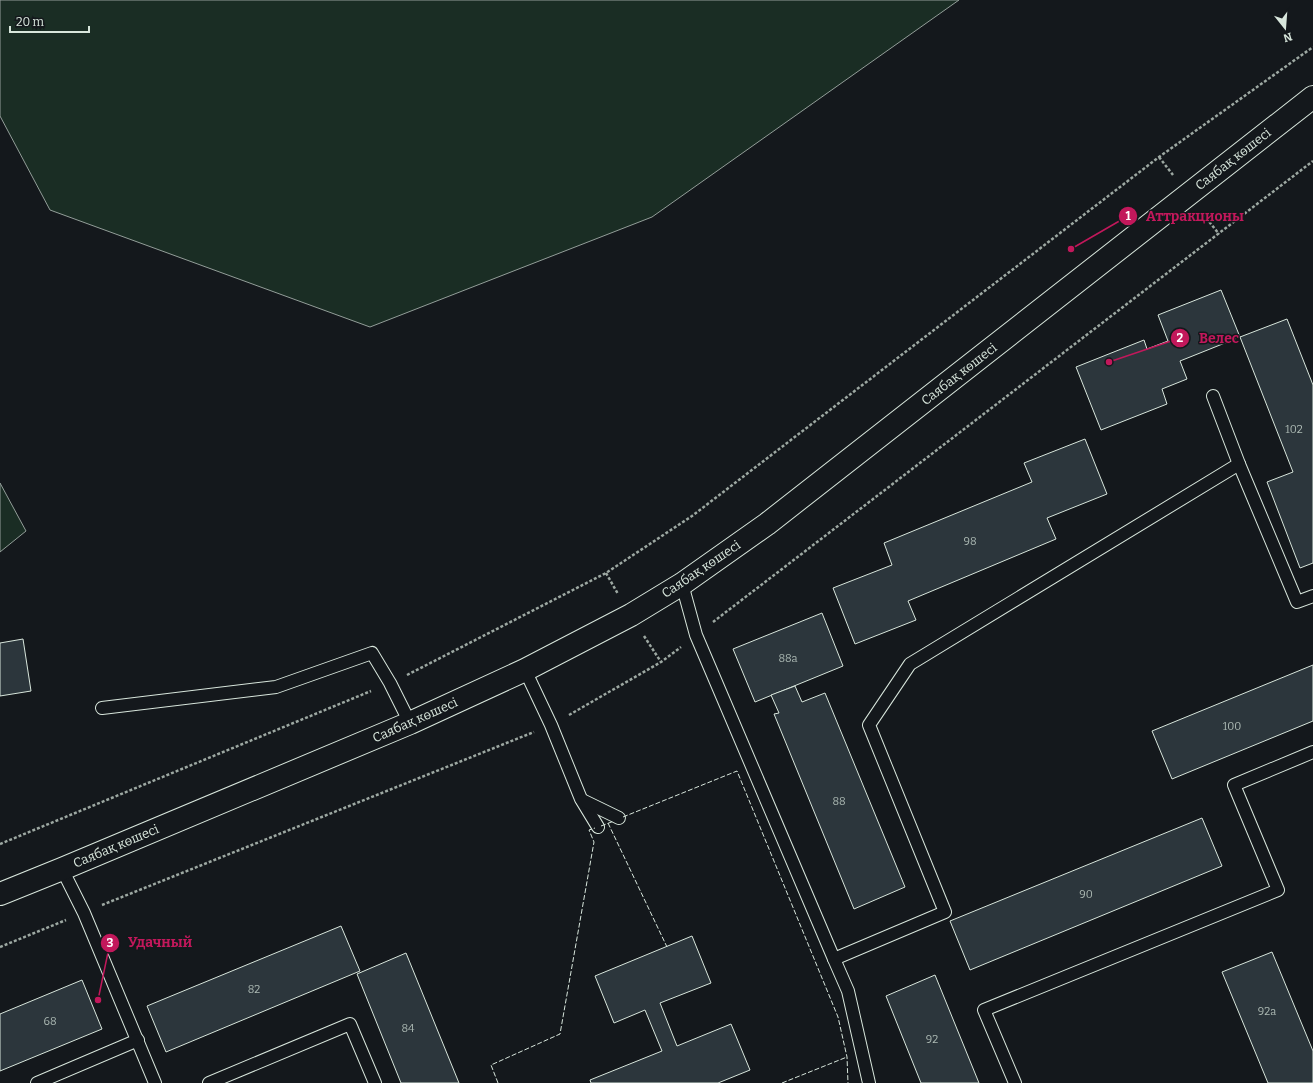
<svg xmlns="http://www.w3.org/2000/svg" width="1313" height="1083" viewBox="0 0 1313 1083" font-family="Bitter,serif">
	<style>
		.green { fill: #1a2d24; stroke: #939e99 }
		.building { fill: #2c363c; stroke: #d8e6dc }
		.lines { fill: none; stroke-linecap: round; stroke-linejoin: round }
		.lane-casing { stroke: #d8e6dc; stroke-width: 14 }
		.secondary-casing { stroke: #d8e6dc; stroke-width: 24 }
		.path { stroke: #9da8a2; stroke-width: 2.5; stroke-dasharray: 3 2; stroke-linecap: butt }
		.lane { stroke: #14181c; stroke-width: 12 }
		.secondary { stroke: #14181c; stroke-width: 22 }
		.fence { stroke: #d8e6dc; stroke-width: 1; stroke-dasharray: 5 2; stroke-linecap: butt }
		.labels { text-anchor: middle; dominant-baseline: central; stroke-width: 3; stroke-linejoin: round; paint-order: stroke }
		.number-label { font-size: 11px; fill: #adbab4 }
		.street-label { font-size: 13px; fill: #d8e6dc; stroke: #14181c }
		.leader { fill: none; stroke: #c2185b; stroke-width: 1.5 }
		.callout-dot { fill: #c2185b; stroke: #14181c; stroke-width: 1.5 }
		.mark-label { font-size: 12px; text-anchor: middle; font-weight: bold; fill: #fff }
		.callout-label { font-size: 14px; text-anchor: middle; font-weight: bold; fill: #c2185b; stroke: #14181c; stroke-width: 3; stroke-linejoin: round; paint-order: stroke }
	</style>
	<rect width="100%" height="100%" fill="#14181c"/>
	<g class="green">
		<polygon points="0,0 959,0 652,217 370,327 50,210 0,116"/>
		<polygon points="0,483 26,531 0,552"/>
	</g>
	<g class="building">
		<polygon points="1221,290 1240,337 1180,361 1187,379 1162,389 1167,404 1101,430 1076,367 1144,340 1147,349 1168,341 1158,315"/>
		<polygon points="1287,319 1313,385 1313,563 1300,568 1267,482 1293,472 1240,337"/>
		<polygon points="1085,439 1107,494 1047,518 1056,539 908,601 916,620 855,644 833,588 892,565 884,543 1032,482 1024,463"/>
		<polygon points="822,613 843,666 755,702 733,649"/>
		<polygon points="23,639 31,691 0,696 0,643"/>
		<polygon points="1313,665 1313,721 1172,779 1152,731"/>
		<polygon points="795,686 802,702 825,693 905,887 854,909 774,714 779,713 771,695"/>
		<polygon points="1202,818 1222,866 970,970 950,921"/>
		<polygon points="341,926 360,971 166,1052 147,1006"/>
		<polygon points="692,936 711,983 660,1003 677,1046 731,1024 750,1070 718,1083 591,1083 590,1080 662,1051 645,1010 614,1023 595,976"/>
		<polygon points="1272,952 1313,1051 1313,1083 1268,1083 1222,972"/>
		<polygon points="406,953 459,1083 401,1083 357,974"/>
		<polygon points="935,975 979,1083 921,1083 886,996"/>
		<polygon points="82,980 102,1029 0,1071 0,1014"/>
	</g>
	<g class="lines">
		<g class="lane-casing">
			<g id="lane">
				<polyline points="1213,396 1239,464 1297,602 1313,596"/>
				<polyline points="682,584 696,635 834,959 945,912 869,725 910,664 1239,464"/>
				<polyline points="525,670 551,725 581,799 598,827"/>
				<polyline points="102,708 276,687 372,653 390,683 410,723"/>
				<polyline points="582,800 619,818"/>
				<polyline points="62,869 84,913 155,1083"/>
				<polyline points="834,959 848,991 869,1083"/>
				<polyline points="37,1083 138,1040"/>
				<polyline points="209,1083 350,1024 375,1083"/>
				<polyline points="1015,1083 984,1010 1278,890 1234,785 1313,752"/>
			</g>
		</g>
		<g class="secondary-casing">
			<polyline id="secondary" points="0,894 62,869 410,723 525,670 631,615 682,584 767,524 1313,97"/>
		</g>
		<g class="path">
			<polyline points="1159,157 1173,175"/>
			<polyline points="1203,214 1219,234"/>
			<polyline points="606,573 618,594"/>
			<polyline points="713,622 1313,161"/>
			<polyline points="644,636 661,662"/>
			<polyline points="407,675 606,573 692,516 1159,157 1313,47"/>
			<polyline points="569,715 661,662 681,647"/>
			<polyline points="0,844 371,691"/>
			<polyline points="102,905 534,732"/>
			<polyline points="0,947 66,920"/>
		</g>
		<use href="#lane" class="lane"/>
		<use href="#secondary" class="secondary"/>
		<g class="fence">
			<polyline points="623,817 737,771 838,1017 847,1057 848,1083"/>
			<polyline points="608,823 667,947"/>
			<polyline points="601,826 614,821"/>
			<polyline points="498,1083 491,1065 560,1034 594,842 589,830 595,828"/>
			<polyline points="782,1083 847,1057"/>
		</g>
	</g>
	<g class="labels">
		<g class="number-label">
			<text x="1294" y="429">102</text>
			<text x="970" y="541">98</text>
			<text x="788" y="658">88а</text>
			<text x="1232" y="726">100</text>
			<text x="839" y="801">88</text>
			<text x="1086" y="894">90</text>
			<text x="254" y="989">82</text>
			<text x="1267" y="1011">92а</text>
			<text x="50" y="1021">68</text>
			<text x="408" y="1028">84</text>
			<text x="932" y="1039">92</text>
		</g>
		<g class="street-label">
			<text transform="translate(1233 159) rotate(-38)">Саябақ көшесі</text>
			<text transform="translate(959 374) rotate(-38)">Саябақ көшесі</text>
			<text transform="translate(701 569) rotate(-34)">Саябақ көшесі</text>
			<text transform="translate(415 720) rotate(-24)">Саябақ көшесі</text>
			<text transform="translate(116 846) rotate(-23)">Саябақ көшесі</text>
		</g>
	</g>
	<path class="leader" d="M1071 249L1128 216M1109 362L1180 338M98 1000L110 943"/>
	<g class="callout-dot">
		<circle cx="1071" cy="249" r="4"/>
		<circle cx="1109" cy="362" r="4"/>
		<circle cx="98" cy="1000" r="4"/>
		<circle cx="1128" cy="216" r="10"/>
		<circle cx="1180" cy="338" r="10"/>
		<circle cx="110" cy="943" r="10"/>
	</g>
	<g class="mark-label">
		<text x="1128" y="220">1</text>
		<text x="1180" y="342">2</text>
		<text x="110" y="947">3</text>
	</g>
	<g class="callout-label">
		<text x="1195" y="221">Аттракционы</text>
		<text x="1219" y="343">Велес</text>
		<text x="160" y="947">Удачный</text>
	</g>
	<g transform="translate(1285 28) rotate(163)" stroke="#14181c" stroke-width="3" paint-order="stroke">
	<path d="M0-3L7 15L0 10L-7 15Z" fill="#d8e6dc"/>
	<text y="-6" font-size="11" font-weight="bold" text-anchor="middle" fill="#d8e6dc">N</text>
	</g>
	<path d="M10 26v6h79v-6" fill="none" stroke="#d8e6dc" stroke-width="2"/>
	<text x="16" y="26" font-size="12" fill="#d8e6dc" stroke="#14181c" stroke-width="3" paint-order="stroke">20 m</text>
</svg>
